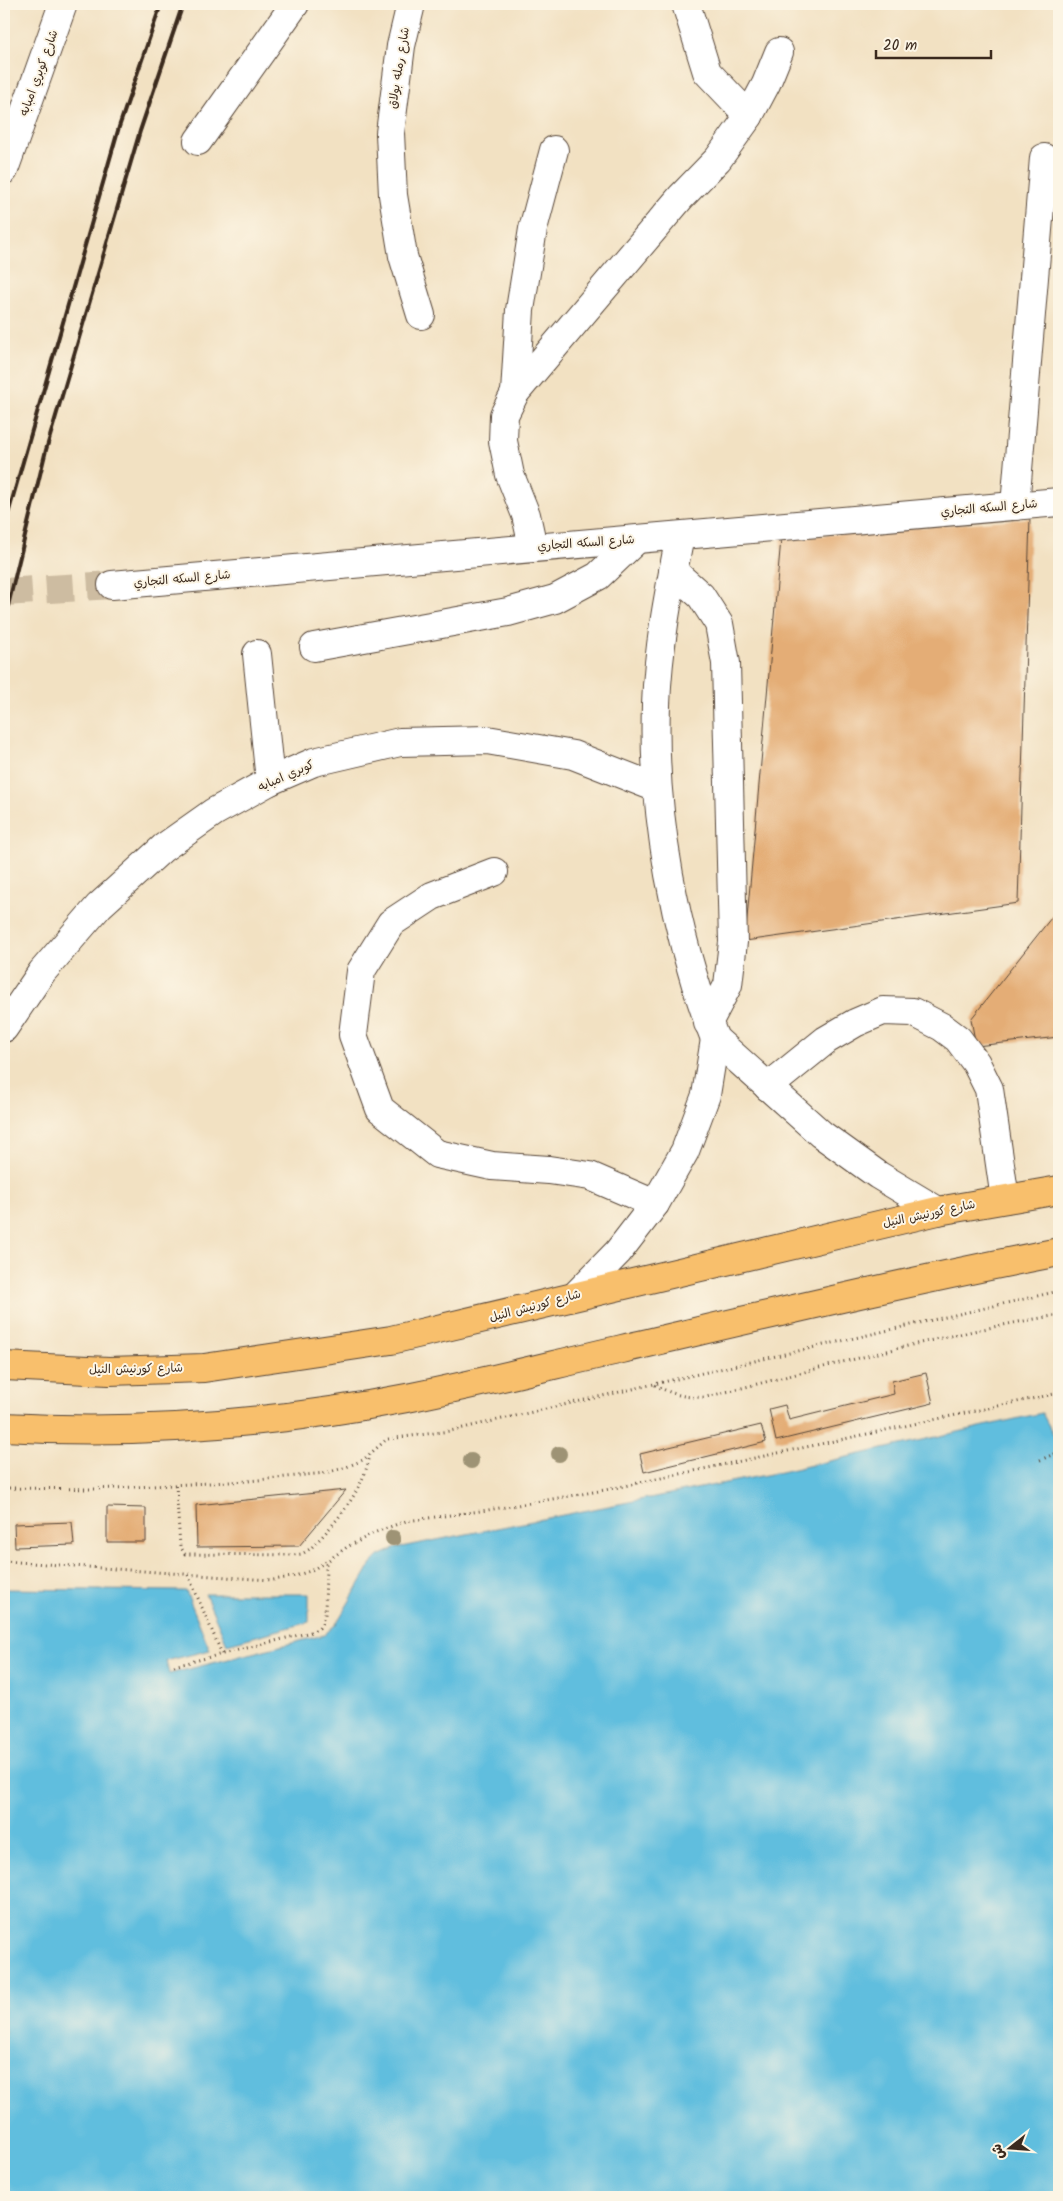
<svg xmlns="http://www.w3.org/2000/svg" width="1063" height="2201" viewBox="0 0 1063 2201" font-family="Kalam,'Playpen Sans Arabic',sans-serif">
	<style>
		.water { fill: #60bede; stroke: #4e747e }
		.building { fill: #e4ad76 }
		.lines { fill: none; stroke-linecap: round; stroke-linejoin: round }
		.minor-tunnel { stroke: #cdbca1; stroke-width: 28; stroke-dasharray: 28 14; stroke-linecap: butt }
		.minor-casing { stroke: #564537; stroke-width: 30 }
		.highway-casing { stroke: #564537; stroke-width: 30 }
		.path { stroke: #564537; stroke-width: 3; stroke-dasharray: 1 4; stroke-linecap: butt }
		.minor { stroke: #fff; stroke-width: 28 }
		.highway { stroke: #f8bf6c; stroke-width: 28 }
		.rail { stroke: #3b2a1e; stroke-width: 4 }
		.tree { fill: #9e9374 }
		.labels { text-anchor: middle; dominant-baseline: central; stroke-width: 4; stroke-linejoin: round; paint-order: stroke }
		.street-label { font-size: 12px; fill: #3b2a1e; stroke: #fcf5e5 }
	</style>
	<rect width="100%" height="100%" fill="#fcf5e5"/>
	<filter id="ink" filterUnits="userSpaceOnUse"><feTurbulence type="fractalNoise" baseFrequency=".02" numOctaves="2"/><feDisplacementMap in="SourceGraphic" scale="10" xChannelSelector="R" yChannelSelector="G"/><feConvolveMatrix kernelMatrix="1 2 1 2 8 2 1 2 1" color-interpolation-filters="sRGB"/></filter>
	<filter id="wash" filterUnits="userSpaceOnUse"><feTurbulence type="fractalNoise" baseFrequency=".0096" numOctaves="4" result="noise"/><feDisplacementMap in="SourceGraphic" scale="20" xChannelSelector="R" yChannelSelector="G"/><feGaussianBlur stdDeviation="1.12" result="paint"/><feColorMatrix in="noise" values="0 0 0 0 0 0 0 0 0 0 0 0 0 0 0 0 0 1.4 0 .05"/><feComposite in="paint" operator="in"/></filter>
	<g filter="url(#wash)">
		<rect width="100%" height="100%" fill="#f2e1c2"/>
		<g class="water">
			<polygon points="1042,1413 1059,1445 1059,2197 4,2197 4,1589 186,1591 210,1650 166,1661 169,1674 324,1635 336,1624 372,1563 379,1556 396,1548 781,1472"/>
			<polygon points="205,1594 309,1594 309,1622 227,1644"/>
		</g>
		<g id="blocks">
			<g class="building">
				<polygon points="1030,518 1018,903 745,941 781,539"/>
				<polygon points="1059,908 1059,1037 976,1046 971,1019"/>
				<polygon points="926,1373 933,1403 776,1441 769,1409 785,1405 789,1420 894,1394 892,1381"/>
				<polygon points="761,1425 766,1442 644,1472 640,1454"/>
				<polygon points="346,1490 299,1546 197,1547 196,1505"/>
				<polygon points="107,1507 146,1508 146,1542 107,1542"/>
				<polygon points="72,1522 74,1545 15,1547 14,1524"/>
			</g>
		</g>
	</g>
	<g filter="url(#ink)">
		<use href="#blocks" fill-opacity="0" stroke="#564537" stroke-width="1"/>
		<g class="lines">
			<polyline class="minor-tunnel" points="4,592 112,585"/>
			<g class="minor-casing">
				<g id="minor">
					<polyline points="411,4 401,46 390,133 393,195 403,256 421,315"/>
					<polyline points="686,4 707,72 749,116"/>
					<polyline points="198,141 295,4"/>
					<polyline points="4,170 63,4"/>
					<polyline points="515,393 520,310 533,229 554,150"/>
					<polyline points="1015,506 1044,158"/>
					<path d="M680 536C669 592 658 647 656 705 652 814 675 937 715 1039L821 1134 878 1175 938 1211"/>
					<polyline points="533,547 526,515 510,475 503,441 504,415 515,393 681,197 718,159 749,116 766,84 779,52"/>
					<polyline points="673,571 701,596 719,624 726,663 733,942 728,985 708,1023"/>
					<polyline points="112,585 1059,502"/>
					<polyline points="314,647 508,612 555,599 598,576 636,540"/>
					<polyline points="257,654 270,781"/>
					<polyline points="494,872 432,896 391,923 361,971 353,1035 380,1109 437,1154 492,1166 549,1170 590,1176 655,1204"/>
					<polyline points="4,1028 42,972 99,906 163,848 214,812 270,781 314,762 400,742 487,740 573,755 657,788"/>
					<polyline points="768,1087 826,1040 855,1023 883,1011 913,1012 942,1027 958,1039 976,1063 989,1089 1005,1199"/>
					<polyline points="576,1295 618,1252 655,1204 685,1151 706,1095 715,1039"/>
				</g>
			</g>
			<g class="highway-casing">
				<g id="highway">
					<polyline points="4,1366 109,1371 204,1368 391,1340 938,1211 1059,1190"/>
					<path d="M4 1427C139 1435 279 1423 412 1397 482 1383 552 1365 622 1349 768 1315 913 1280 1059 1252"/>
				</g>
			</g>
			<g class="path">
				<path d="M655 1385C673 1395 686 1398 706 1397 823 1368 940 1334 1059 1315"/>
				<polyline points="388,1439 450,1431 1059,1291"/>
				<polyline points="1040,1460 1059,1452"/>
				<path d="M176 1485 180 1546 185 1554 293 1555 302 1554 310 1549C336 1523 363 1491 370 1455"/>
				<polyline points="4,1488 95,1489 248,1481 325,1473 344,1468 363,1460 387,1439"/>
				<polyline points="4,1561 254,1579 273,1580 292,1577 310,1571 326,1562 347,1547 376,1532 406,1521 488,1510 605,1490 1059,1393"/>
				<polyline points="188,1575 222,1654"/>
				<polyline points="174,1666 311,1632 319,1628 325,1617 326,1563"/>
			</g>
			<use href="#minor" class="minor"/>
			<use href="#highway" class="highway"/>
			<g class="rail">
				<polyline points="4,528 119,127 161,4"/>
				<polyline points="4,622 46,450 140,131 183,4"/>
			</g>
		</g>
		<g class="tree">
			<circle cx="559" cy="1454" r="8"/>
			<circle cx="471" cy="1461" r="8"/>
			<circle cx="393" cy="1538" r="8"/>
		</g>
	</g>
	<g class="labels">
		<g class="street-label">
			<text transform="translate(399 68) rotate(-81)">شارع رمله بولاق</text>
			<text transform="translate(39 73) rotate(-70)">شارع كوبري امبابه</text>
			<text transform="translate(989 508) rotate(-5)">شارع السكه التجاري</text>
			<text transform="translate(586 543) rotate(-4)">شارع السكه التجاري</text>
			<text transform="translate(182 579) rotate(-5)">شارع السكه التجاري</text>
			<text transform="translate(286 776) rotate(-24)">كوبري امبابه</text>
			<text transform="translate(929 1214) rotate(-12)">شارع كورنيش النيل</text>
			<text transform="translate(535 1306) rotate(-15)">شارع كورنيش النيل</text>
			<text transform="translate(136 1369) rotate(-1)">شارع كورنيش النيل</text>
		</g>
	</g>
	<rect width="1063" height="2201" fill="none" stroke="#fcf5e5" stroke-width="20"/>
	<g transform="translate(1010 2148) rotate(253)" stroke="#fcf5e5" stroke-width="4" paint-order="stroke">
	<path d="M0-4L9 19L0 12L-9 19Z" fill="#3b2a1e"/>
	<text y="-8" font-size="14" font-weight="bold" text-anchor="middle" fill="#3b2a1e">ش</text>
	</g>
	<path d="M876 50v8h115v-8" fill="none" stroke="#3b2a1e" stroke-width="2.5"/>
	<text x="883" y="50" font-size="15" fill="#3b2a1e" stroke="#fcf5e5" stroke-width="4" paint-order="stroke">20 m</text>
</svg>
